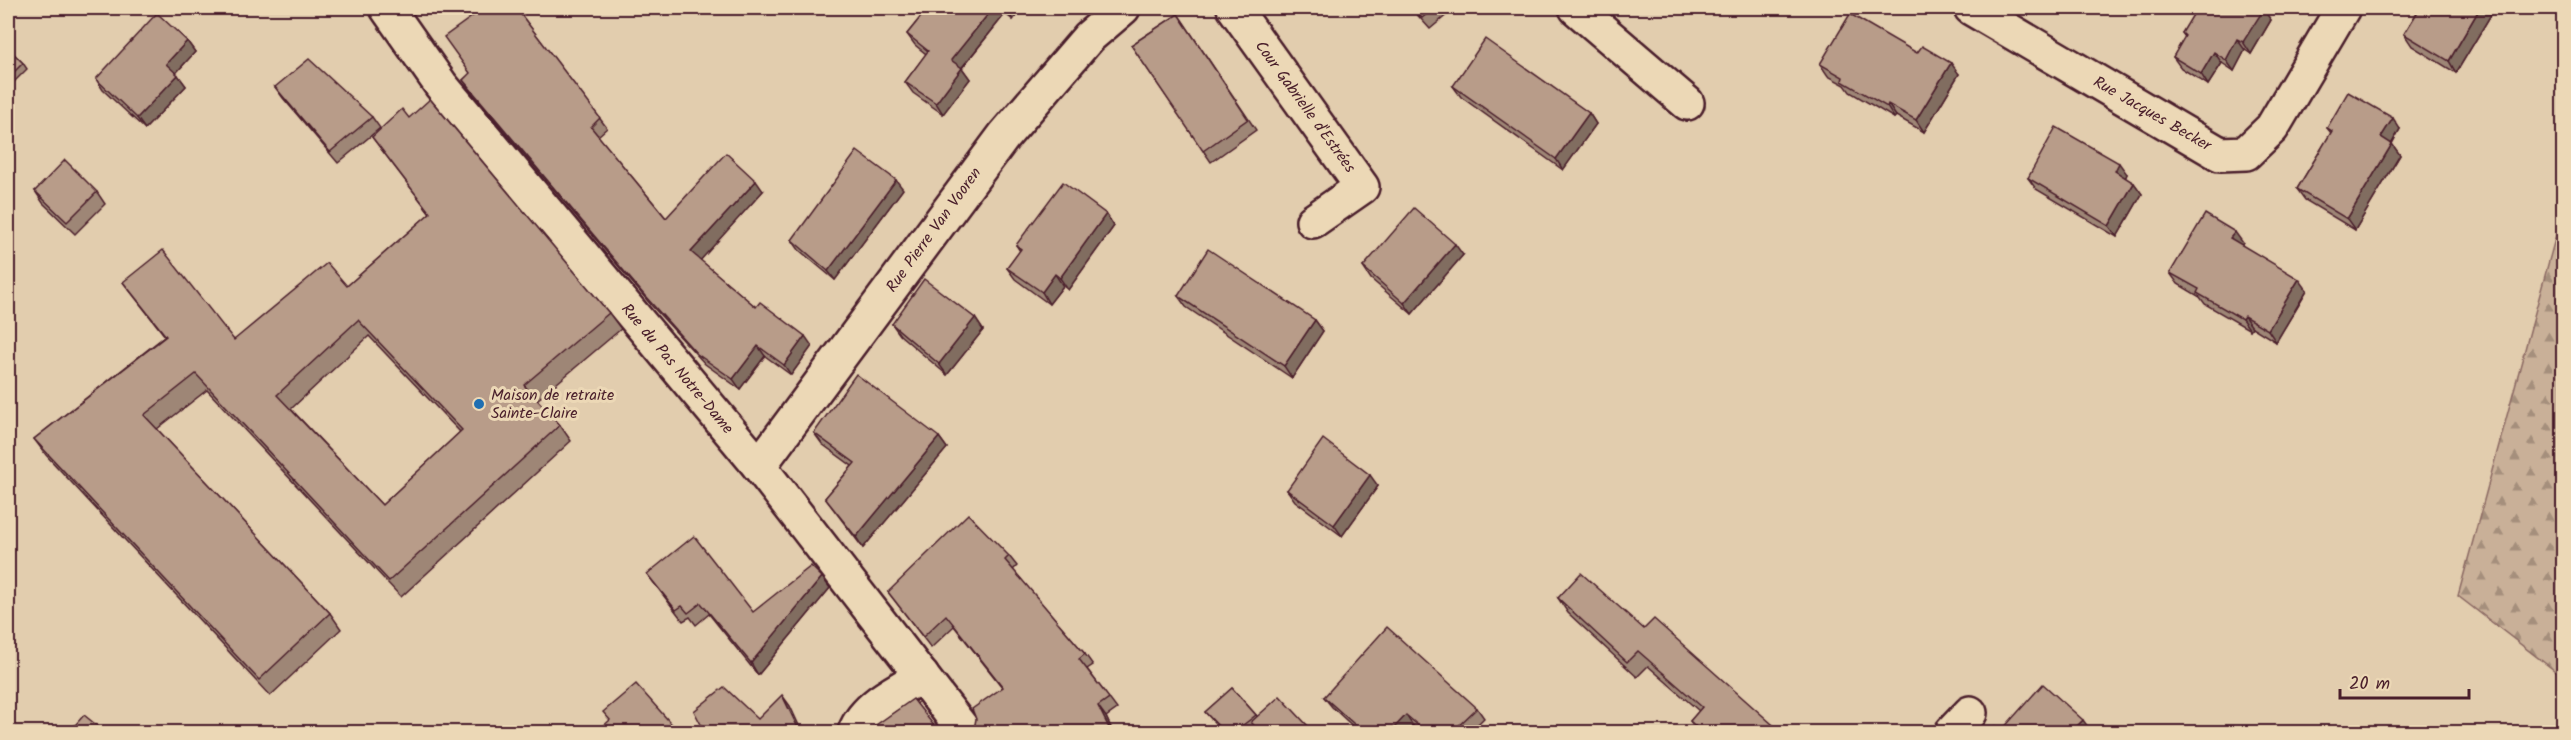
<svg xmlns="http://www.w3.org/2000/svg" width="2571" height="740" viewBox="0 0 2571 740" font-family="Kalam,sans-serif">
	<style>
		.forest { fill: url(#forest-firs); stroke: #8a6862; stroke-width: 1.5 }
		.lines { fill: none; stroke-linecap: round; stroke-linejoin: round }
		.minor-casing { stroke: #4a1f2b; stroke-width: 38 }
		.minor { stroke: #ecd8b6; stroke-width: 33 }
		.wall { fill: #9e8676; stroke: #4a1f2b; stroke-width: 1.5; fill-rule: evenodd }
		.shaded-wall { fill: #816d60; stroke: #4a1f2b; stroke-width: 1.5 }
		.building { fill: #b89c89; stroke: #4a1f2b; stroke-width: 1.5; fill-rule: evenodd }
		.poi-dot { fill: #1f6fb2; stroke: #ecd8b6; stroke-width: 2 }
		.labels { text-anchor: middle; dominant-baseline: central; stroke-width: 6; stroke-linejoin: round; paint-order: stroke }
		.street-label { font-size: 16px; fill: #4a1f2b; stroke: #ecd8b6 }
		.poi-label { font-size: 16px; fill: #4a1f2b; stroke: #ecd8b6; text-anchor: start }
	</style>
	<defs>
		<pattern id="forest-firs" width="22" height="20" patternUnits="userSpaceOnUse" patternTransform="scale(1.5)"><rect width="22" height="20" fill="#c9b098"/><path d="M5 1l3.5 6h-7zM16 11l3.5 6h-7z" fill="#a58f7c"/></pattern>
	</defs>
	<rect width="100%" height="100%" fill="#e2cdae"/>
	<filter id="ink" filterUnits="userSpaceOnUse"><feTurbulence type="fractalNoise" baseFrequency=".0167" numOctaves="2"/><feDisplacementMap in="SourceGraphic" scale="12" xChannelSelector="R" yChannelSelector="G"/><feConvolveMatrix kernelMatrix="1 2 1 2 8 2 1 2 1" color-interpolation-filters="sRGB"/></filter>
	<g filter="url(#ink)">
		<polygon class="forest" points="2559,224 2564,225 2563,677 2458,596"/>
		<g class="lines">
			<g class="minor-casing">
				<g id="minor">
					<polyline points="387,8 441,85 759,466 965,732"/>
					<polyline points="1234,8 1362,187 1313,221"/>
					<polyline points="1576,8 1687,103"/>
					<polyline points="1971,8 2220,154 2246,153 2272,128 2343,8"/>
					<polyline points="759,466 1004,136 1089,37 1123,8"/>
					<path d="M855 732C864 706 899 689 922 676"/>
					<polyline points="1952,732 1970,713"/>
				</g>
			</g>
			<use href="#minor" class="minor"/>
		</g>
		<g class="wall">
			<polygon points="928,8 1022,8 1013,20 1005,14 962,68 970,79 943,114 913,93 905,82 926,54 915,45 907,34"/>
			<polygon points="1411,8 1455,8 1430,29"/>
			<polygon points="2418,8 2495,8 2456,73 2412,46 2404,34 2419,9"/>
			<polygon points="2265,12 2271,20 2251,54 2245,50 2234,71 2222,63 2208,85 2181,68 2173,57 2185,37 2182,33"/>
			<polygon points="1178,14 1256,130 1211,162 1131,45"/>
			<polygon points="522,16 607,128 598,136 666,218 763,191 700,260 756,307 812,346 791,375 765,356 740,389 705,364 652,306 470,90 463,80 470,74"/>
			<polygon points="187,41 195,52 176,73 186,86 145,129 103,90 96,79"/>
			<polygon points="8,48 23,63 27,69 8,88"/>
			<polygon points="1917,53 1959,74 1924,132 1896,116 1894,118 1850,92 1845,85 1828,76 1820,64"/>
			<polygon points="1453,86 1589,113 1596,124 1563,170 1461,97"/>
			<polygon points="275,87 372,117 380,128 338,163 283,98"/>
			<path d="M409 118 609 313 621 329 537 400 560 425 571 441 401 597 207 390 157 429 330 613 341 629 270 696 46 455 34 439 165 336 123 282 234 340 347 286 430 213 372 137ZM369 336 460 432 382 505 291 409Z"/>
			<polygon points="2327,128 2400,129 2392,144 2400,155 2355,230 2305,200 2297,189 2331,133"/>
			<polygon points="2127,174 2125,178 2134,183 2142,194 2117,237 2036,189 2028,178"/>
			<polygon points="903,189 835,280 799,250 792,240"/>
			<polygon points="35,191 97,192 105,204 75,234 43,203"/>
			<polygon points="1106,214 1114,226 1068,290 1063,286 1049,304 1015,279 1007,268 1020,251 1016,245"/>
			<polygon points="2243,243 2241,245 2307,290 2276,342 2252,327 2250,330 2205,304 2200,297 2178,284 2170,273"/>
			<polygon points="1463,255 1412,314 1371,279 1363,267"/>
			<polygon points="1178,296 1315,320 1323,331 1292,378 1186,307"/>
			<polygon points="975,318 983,330 947,375 900,335 892,324"/>
			<polygon points="814,433 939,437 947,448 863,548 825,498 852,466 822,444"/>
			<polygon points="1378,486 1342,536 1295,501 1287,490"/>
			<polygon points="1009,556 1017,566 1013,570 1085,654 1093,665 1087,669 1117,709 1106,717 1113,732 971,732 1002,687 954,626 931,648 888,592"/>
			<polygon points="647,574 753,612 830,588 758,675 709,614 696,625 690,617 683,621"/>
			<polygon points="1558,598 1644,629 1781,732 1698,732 1690,721 1699,711 1648,666 1637,677 1568,613"/>
			<polygon points="1232,688 1257,716 1307,725 1311,731 1309,732 1259,732 1254,726 1246,732 1223,732 1205,712"/>
			<polygon points="1324,697 1477,708 1484,718 1470,732 1421,732 1413,726 1407,732 1359,732 1332,707"/>
		</g>
		<g class="shaded-wall">
			<polygon points="516,8 530,8 522,16"/>
			<polygon points="993,8 1001,8 1005,14 959,71 951,60"/>
			<polygon points="1005,8 1022,8 1013,20"/>
			<polygon points="2257,8 2268,8 2265,12 2271,20 2251,54 2243,42"/>
			<polygon points="2480,8 2495,8 2456,73 2449,61"/>
			<polygon points="2237,39 2245,50 2234,71 2226,60"/>
			<polygon points="187,41 195,52 174,75 166,64"/>
			<polygon points="2214,52 2222,63 2208,85 2201,74"/>
			<polygon points="1951,63 1959,74 1924,132 1916,120"/>
			<polygon points="962,68 970,79 943,114 936,103"/>
			<polygon points="178,75 186,86 145,129 137,118"/>
			<polygon points="1888,104 1896,116 1894,118 1887,107"/>
			<polygon points="1589,113 1596,124 1563,170 1556,159"/>
			<polygon points="2393,118 2400,129 2389,148 2381,137"/>
			<polygon points="2392,144 2400,155 2355,230 2347,219"/>
			<polygon points="2119,163 2127,174 2123,183 2115,171"/>
			<polygon points="896,180 903,189 835,280 828,271"/>
			<polygon points="756,181 763,191 698,263 691,252"/>
			<polygon points="2134,183 2142,194 2117,237 2109,226"/>
			<polygon points="1106,214 1114,226 1068,290 1060,278"/>
			<polygon points="2235,232 2243,243 2238,250 2230,238"/>
			<polygon points="1455,244 1463,255 1412,314 1404,303"/>
			<polygon points="1055,274 1063,286 1049,304 1042,292"/>
			<polygon points="2299,279 2307,290 2276,342 2268,330"/>
			<polygon points="2244,316 2252,327 2250,330 2242,319"/>
			<polygon points="975,318 983,330 947,375 939,364"/>
			<polygon points="1315,320 1323,331 1292,378 1284,366"/>
			<polygon points="805,336 812,346 791,375 784,365"/>
			<polygon points="758,346 765,356 740,389 733,379"/>
			<polygon points="939,437 947,448 863,548 856,537"/>
			<polygon points="1370,475 1378,486 1342,536 1334,525"/>
			<polygon points="822,577 830,588 758,675 751,663"/>
			<polygon points="782,695 790,706 802,732 800,732"/>
			<polygon points="1098,706 1106,717 1113,732 1111,732"/>
			<polygon points="1406,715 1413,726 1407,732 1390,732"/>
			<polygon points="2083,720 2091,731 2089,732 2071,732"/>
		</g>
		<g class="building">
			<polygon points="484,8 516,8 600,118 591,127 666,218 726,153 756,181 691,252 756,307 760,302 805,336 784,365 758,346 733,379 697,354 645,296 463,80 470,73 444,37"/>
			<polygon points="928,8 993,8 951,60 962,68 936,103 905,82 928,51 907,34"/>
			<polygon points="1413,8 1434,8 1422,18"/>
			<polygon points="2197,8 2261,8 2264,9 2243,42 2237,39 2226,60 2214,52 2201,74 2173,57 2185,36 2182,33"/>
			<polygon points="2420,8 2480,8 2449,61 2404,34"/>
			<polygon points="157,13 187,41 166,64 178,75 137,118 96,79"/>
			<polygon points="1178,14 1248,119 1203,151 1131,45"/>
			<polygon points="1850,14 1917,53 1922,46 1951,63 1916,120 1888,104 1887,107 1842,81 1843,77 1820,64"/>
			<polygon points="1485,39 1589,113 1556,159 1453,86"/>
			<polygon points="8,48 23,63 8,78"/>
			<polygon points="309,59 372,117 330,152 275,87"/>
			<polygon points="2348,92 2393,118 2381,137 2392,144 2347,219 2297,189 2332,131 2327,128"/>
			<path d="M430 99 609 313 524 385 560 425 389 581 196 374 144 415 330 613 259 680 34 439 166 336 123 282 163 250 234 340 327 263 347 286 430 213 372 137 402 109 409 118ZM358 320 462 430 382 505 277 395Z"/>
			<polygon points="2056,127 2119,163 2115,171 2134,183 2109,226 2028,178"/>
			<polygon points="857,151 896,180 828,271 792,240"/>
			<polygon points="65,160 97,192 67,222 35,191"/>
			<polygon points="1063,182 1106,214 1060,278 1055,274 1042,292 1007,268 1021,249 1016,245"/>
			<polygon points="1414,208 1455,244 1404,303 1363,267"/>
			<polygon points="2205,214 2235,232 2230,238 2299,279 2268,330 2244,316 2242,319 2197,293 2199,289 2170,273"/>
			<polygon points="1208,249 1315,320 1284,366 1178,296"/>
			<polygon points="924,279 975,318 939,364 892,324"/>
			<polygon points="856,374 939,437 856,537 825,498 855,463 814,433"/>
			<polygon points="1323,439 1370,475 1334,525 1287,490"/>
			<polygon points="968,514 1009,556 1005,560 1085,654 1079,659 1109,698 1098,706 1111,732 971,732 974,729 976,719 972,709 1003,687 946,615 923,637 888,592"/>
			<polygon points="694,536 753,612 811,566 822,577 751,663 701,603 688,613 682,606 676,610 647,574"/>
			<polygon points="1581,573 1644,629 1654,619 1781,732 1702,732 1690,721 1702,707 1638,651 1627,662 1558,598"/>
			<polygon points="1387,627 1477,708 1452,732 1426,732 1406,715 1390,732 1363,732 1324,697"/>
			<polygon points="636,684 676,729 672,732 601,732 599,730 610,720 603,712"/>
			<polygon points="2043,684 2083,720 2071,732 1990,732 1995,726 2001,731"/>
			<polygon points="724,687 758,719 782,695 800,732 705,732 694,711"/>
			<polygon points="1232,688 1256,715 1234,732 1224,732 1205,712"/>
			<polygon points="1280,696 1307,725 1298,732 1260,732 1251,722"/>
			<polygon points="913,699 939,732 866,732"/>
			<polygon points="84,715 105,732 69,732"/>
		</g>
	</g>
	<circle class="poi-dot" cx="479" cy="404" r="6"/>
	<g class="labels">
		<g class="street-label">
			<text transform="translate(1305 107) rotate(54)">Cour Gabrielle d'Estrées</text>
			<text transform="translate(2152 114) rotate(30)">Rue Jacques Becker</text>
			<text transform="translate(934 230) rotate(-54)">Rue Pierre Van Vooren</text>
			<text transform="translate(677 369) rotate(50)">Rue du Pas Notre-Dame</text>
		</g>
		<g class="poi-label">
			<text x="491" y="395">Maison de retraite<tspan x="491" dy="18">Sainte-Claire</tspan></text>
		</g>
	</g>
	<rect width="2571" height="740" fill="none" stroke="#ecd8b6" stroke-width="30"/>
	<rect x="15" y="15" width="2541" height="710" fill="none" stroke="#4a1f2b" stroke-width="2" filter="url(#ink)"/>
	<path d="M2340 689v9h129v-9" fill="none" stroke="#4a1f2b" stroke-width="3"/>
	<text x="2349" y="689" font-size="18" fill="#4a1f2b" stroke="#ecd8b6" stroke-width="4.5" paint-order="stroke">20 m</text>
</svg>
